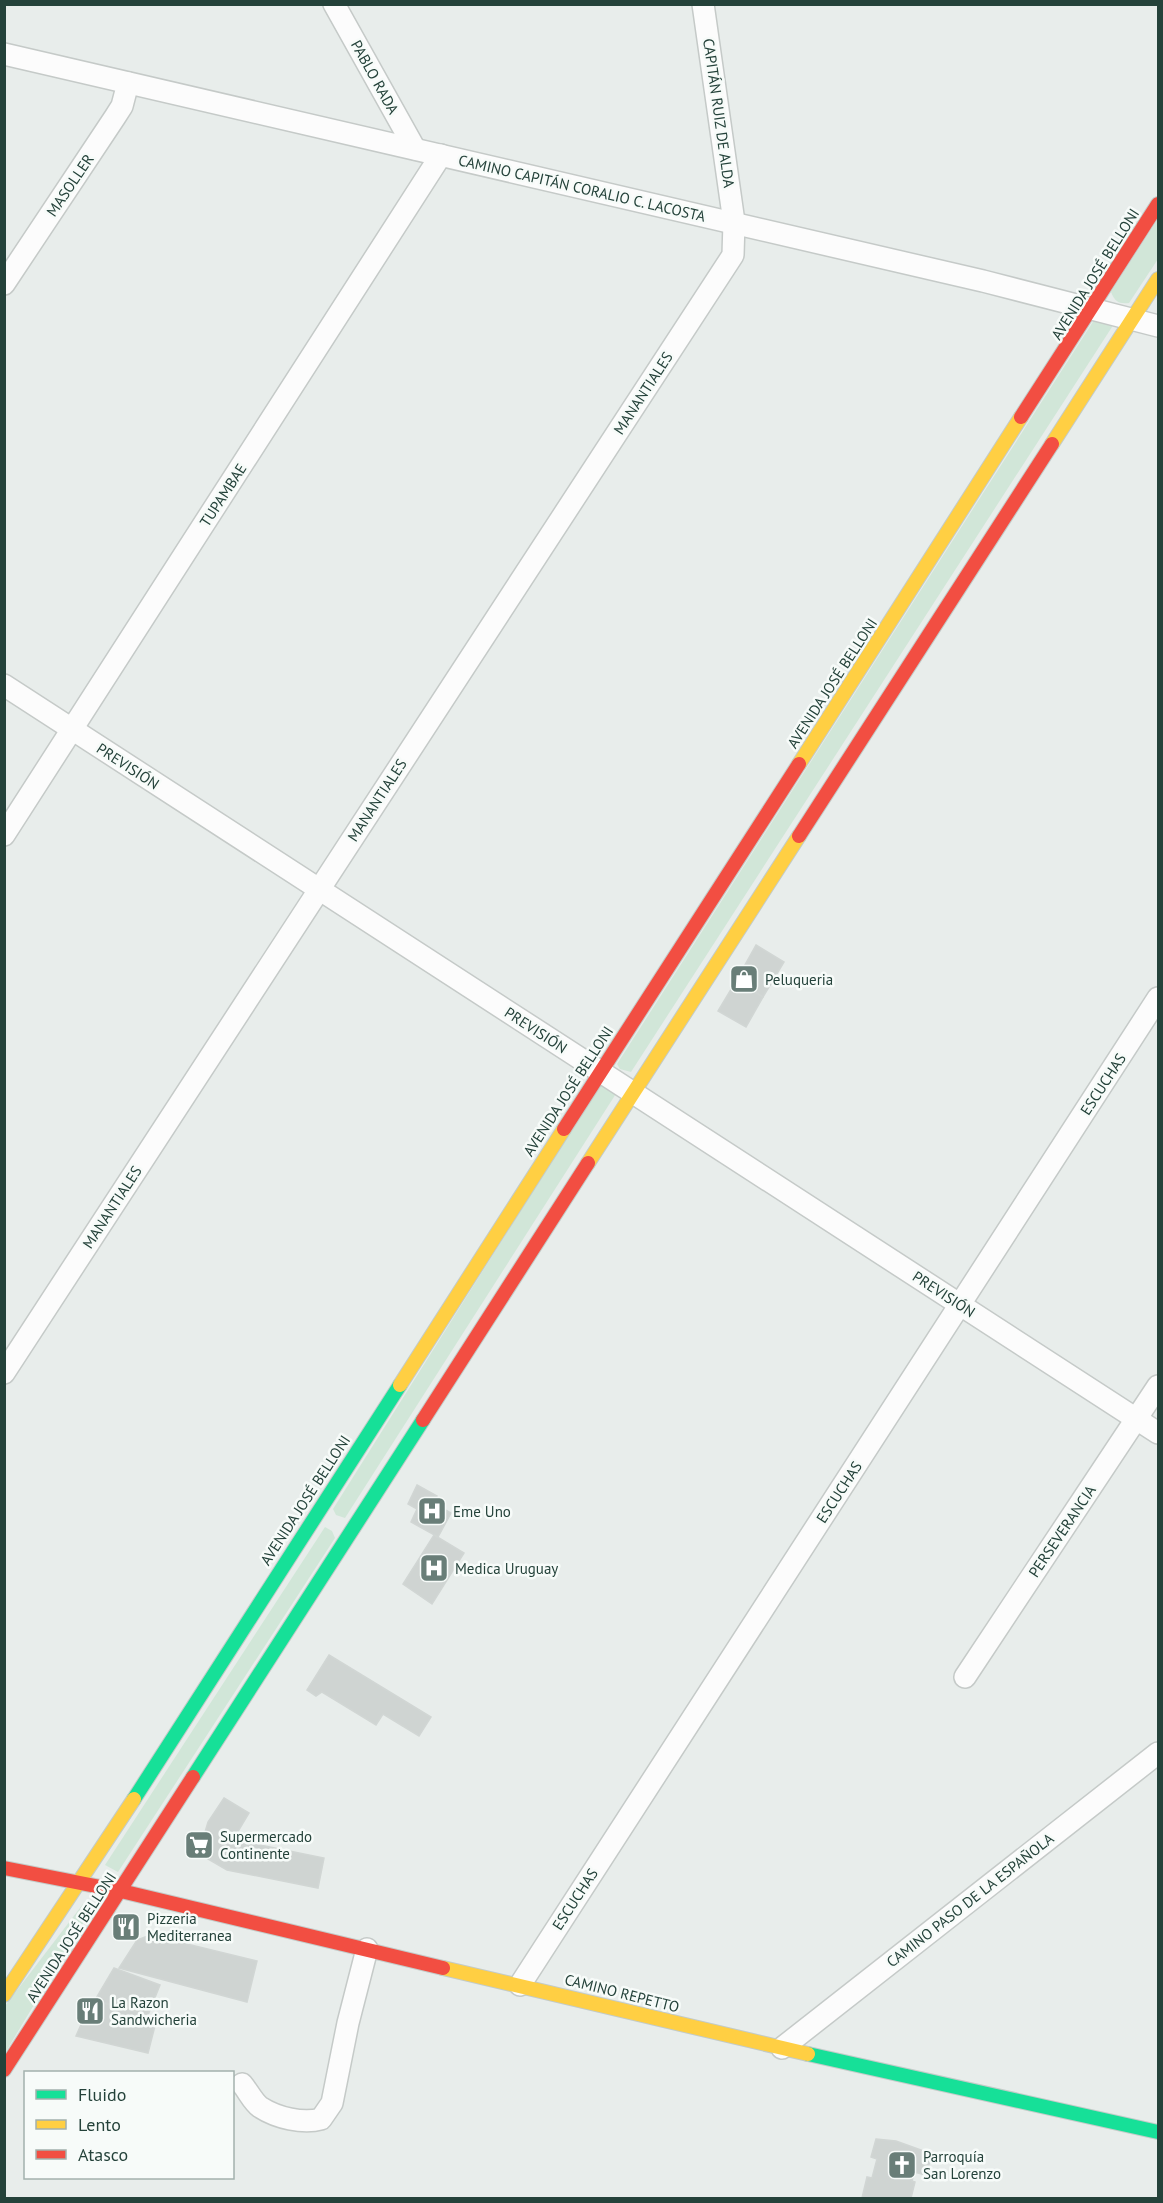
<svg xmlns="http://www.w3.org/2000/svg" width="1163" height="2203" viewBox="0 0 1163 2203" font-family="'PT Sans',sans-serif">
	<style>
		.green { fill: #d1e6d8 }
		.building { fill: #cfd4d2; stroke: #d1d6d4; stroke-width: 1.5 }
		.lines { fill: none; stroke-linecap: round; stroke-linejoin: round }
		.street-casing { stroke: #c5cac8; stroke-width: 24 }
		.fast-casing { stroke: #c3cbc8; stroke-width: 16 }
		.slow-casing { stroke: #c3cbc8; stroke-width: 16 }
		.jam-casing { stroke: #c3cbc8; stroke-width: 16 }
		.street { stroke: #fcfcfc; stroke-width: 21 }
		.fast { stroke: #16e098; stroke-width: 14 }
		.slow { stroke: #ffcf43; stroke-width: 14 }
		.jam { stroke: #f24e42; stroke-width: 14 }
		.labels { text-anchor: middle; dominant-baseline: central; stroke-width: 5; stroke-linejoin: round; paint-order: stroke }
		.street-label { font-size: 15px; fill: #24423a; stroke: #f7fbf9 }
		.poi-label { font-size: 15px; fill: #24423a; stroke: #f7fbf9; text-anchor: start }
	</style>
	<rect width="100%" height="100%" fill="#e8edeb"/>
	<g class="green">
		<path d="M1158 219V259L1129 303C1119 304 1115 302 1111 292Z"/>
		<polygon points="1096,317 1110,322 1112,327 631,1072 620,1069 617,1064"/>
		<polygon points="601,1083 619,1089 345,1518 336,1515 333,1509"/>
		<polygon points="325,1527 332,1531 335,1538 118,1872 105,1865"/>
		<polygon points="83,1904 91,1910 5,2053 5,2006"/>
	</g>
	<g class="building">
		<polygon points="756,945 784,962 763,997 736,981"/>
		<polygon points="736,981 763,997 746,1027 718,1011"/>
		<polygon points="417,1485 437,1496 433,1503 451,1513 438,1537 411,1522 417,1509 408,1504"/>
		<polygon points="434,1535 464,1553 432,1604 403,1584"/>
		<polygon points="329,1655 431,1717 419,1736 383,1714 376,1725 322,1692 316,1696 307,1690"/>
		<polygon points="224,1798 249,1813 237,1833 241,1841 324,1858 318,1888 227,1870 208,1859 202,1842 208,1822"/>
		<polygon points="150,1935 257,1961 247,2002 119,1968 137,1940"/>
		<polygon points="114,1968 160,1985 148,2015 95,2000"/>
		<polygon points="92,2000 157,2018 148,2053 76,2036"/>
		<polygon points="876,2139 896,2141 932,2154 926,2175 914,2172 912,2181 915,2182 911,2198 862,2198 867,2177 872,2178 877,2159 871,2157"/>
	</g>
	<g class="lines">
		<g class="street-casing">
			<g id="street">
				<polyline points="334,4 415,149"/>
				<polyline points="4,54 983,281 1158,326"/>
				<polyline points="4,284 115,117 122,106 128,83"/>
				<polyline points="4,685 1158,1433"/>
				<polyline points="4,835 441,155"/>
				<polyline points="4,1373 733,255 734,222 703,4"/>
				<polyline points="965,1677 1158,1386"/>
				<polyline points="520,1985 1158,998"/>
				<polyline points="782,2048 1158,1753"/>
				<path d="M242 2084C248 2091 253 2102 260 2107 277 2118 303 2124 321 2119L332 2103 348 2023 367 1949"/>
			</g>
		</g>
		<g class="fast-casing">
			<g id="fast">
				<polyline points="193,1777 423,1420"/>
				<polyline points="134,1799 400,1385"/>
				<polyline points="808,2054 1158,2132"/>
			</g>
		</g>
		<g class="slow-casing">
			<g id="slow">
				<polyline points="1052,444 1158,279"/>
				<polyline points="799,764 1021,417"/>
				<polyline points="588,1163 799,836"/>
				<polyline points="400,1385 564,1129"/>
				<polyline points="443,1968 808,2054"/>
				<polyline points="4,1995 134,1799"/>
			</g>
		</g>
		<g class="jam-casing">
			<g id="jam">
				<polyline points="1021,417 1158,204"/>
				<polyline points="799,836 1052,444"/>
				<polyline points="564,1129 799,764"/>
				<polyline points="423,1420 588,1163"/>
				<polyline points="4,1868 121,1891 443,1968"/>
				<polyline points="4,2070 193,1777"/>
			</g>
		</g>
		<use href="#street" class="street"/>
		<use href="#fast" class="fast"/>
		<use href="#slow" class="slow"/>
		<use href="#jam" class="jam"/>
	</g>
	<defs>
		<g id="shop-square" transform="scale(1.5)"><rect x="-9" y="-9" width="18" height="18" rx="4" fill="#697e78" stroke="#f7fbf9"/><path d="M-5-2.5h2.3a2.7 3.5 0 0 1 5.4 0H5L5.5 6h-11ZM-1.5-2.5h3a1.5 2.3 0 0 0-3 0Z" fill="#fff"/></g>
		<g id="hospital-square" transform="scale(1.5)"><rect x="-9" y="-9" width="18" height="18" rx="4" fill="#697e78" stroke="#f7fbf9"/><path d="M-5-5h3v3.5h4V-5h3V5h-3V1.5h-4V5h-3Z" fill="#fff"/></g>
		<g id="supermarket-square" transform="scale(1.5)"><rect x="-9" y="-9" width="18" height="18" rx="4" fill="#697e78" stroke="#f7fbf9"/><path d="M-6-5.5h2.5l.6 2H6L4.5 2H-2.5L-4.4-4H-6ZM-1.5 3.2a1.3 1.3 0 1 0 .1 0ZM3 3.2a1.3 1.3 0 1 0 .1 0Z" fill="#fff"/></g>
		<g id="restaurant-square" transform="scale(1.5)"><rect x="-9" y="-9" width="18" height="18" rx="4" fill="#697e78" stroke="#f7fbf9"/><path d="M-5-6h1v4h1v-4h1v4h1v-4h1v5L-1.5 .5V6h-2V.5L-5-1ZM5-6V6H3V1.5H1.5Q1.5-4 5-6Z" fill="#fff"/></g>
		<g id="church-square" transform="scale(1.5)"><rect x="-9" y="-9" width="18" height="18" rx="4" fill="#697e78" stroke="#f7fbf9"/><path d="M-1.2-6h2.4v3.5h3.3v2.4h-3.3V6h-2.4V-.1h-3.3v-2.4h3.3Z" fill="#fff"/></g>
	</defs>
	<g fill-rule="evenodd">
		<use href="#shop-square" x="744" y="979"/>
		<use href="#hospital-square" x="432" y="1511"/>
		<use href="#hospital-square" x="434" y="1568"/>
		<use href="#supermarket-square" x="199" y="1845"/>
		<use href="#restaurant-square" x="126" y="1927"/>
		<use href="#restaurant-square" x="90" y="2011"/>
		<use href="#church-square" x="902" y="2165"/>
	</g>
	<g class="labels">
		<g class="street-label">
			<text transform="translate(375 77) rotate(61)">PABLO RADA</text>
			<text transform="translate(719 113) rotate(82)">CAPITÁN RUIZ DE ALDA</text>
			<text transform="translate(70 185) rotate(-56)">MASOLLER</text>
			<text transform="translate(582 188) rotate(13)">CAMINO CAPITÁN CORALIO C. LACOSTA</text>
			<text transform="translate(1095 274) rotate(-58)">AVENIDA JOSÉ BELLONI</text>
			<text transform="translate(643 393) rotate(-57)">MANANTIALES</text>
			<text transform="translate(223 495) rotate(-57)">TUPAMBAE</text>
			<text transform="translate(832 683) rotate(-57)">AVENIDA JOSÉ BELLONI</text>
			<text transform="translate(128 766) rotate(33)">PREVISIÓN</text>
			<text transform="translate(377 800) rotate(-57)">MANANTIALES</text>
			<text transform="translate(536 1030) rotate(33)">PREVISIÓN</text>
			<text transform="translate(1103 1084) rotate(-57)">ESCUCHAS</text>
			<text transform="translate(568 1091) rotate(-57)">AVENIDA JOSÉ BELLONI</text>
			<text transform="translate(112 1207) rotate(-57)">MANANTIALES</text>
			<text transform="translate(944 1294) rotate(33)">PREVISIÓN</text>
			<text transform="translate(839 1492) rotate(-57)">ESCUCHAS</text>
			<text transform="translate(305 1500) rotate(-57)">AVENIDA JOSÉ BELLONI</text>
			<text transform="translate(1062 1531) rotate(-56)">PERSEVERANCIA</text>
			<text transform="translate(575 1899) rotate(-57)">ESCUCHAS</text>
			<text transform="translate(970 1900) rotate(-38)">CAMINO PASO DE LA ESPAÑOLA</text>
			<text transform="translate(71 1937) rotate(-57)">AVENIDA JOSÉ BELLONI</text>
			<text transform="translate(622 1993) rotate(14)">CAMINO REPETTO</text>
		</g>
		<g class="poi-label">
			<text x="765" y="979">Peluqueria</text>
			<text x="453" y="1511">Eme Uno</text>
			<text x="455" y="1568">Medica Uruguay</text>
			<text x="220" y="1836">Supermercado<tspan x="220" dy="17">Continente</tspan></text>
			<text x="147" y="1918">Pizzeria<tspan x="147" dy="17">Mediterranea</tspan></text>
			<text x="111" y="2002">La Razon<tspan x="111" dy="17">Sandwicheria</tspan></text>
			<text x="923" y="2156">Parroquía<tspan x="923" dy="17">San Lorenzo</tspan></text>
		</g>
	</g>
	<rect width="1163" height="2203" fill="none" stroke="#24423a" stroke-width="12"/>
	<rect x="24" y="2071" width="210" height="108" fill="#f7fbf9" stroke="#a3b1ad" stroke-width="1.5"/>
	<rect x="36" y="2090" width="30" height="9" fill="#16e098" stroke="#a3b1ad" stroke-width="1.5"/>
	<text x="78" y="2101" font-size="18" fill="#24423a">Fluido</text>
	<rect x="36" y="2120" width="30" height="9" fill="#ffcf43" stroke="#a3b1ad" stroke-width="1.5"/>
	<text x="78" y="2131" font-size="18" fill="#24423a">Lento</text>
	<rect x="36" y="2150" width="30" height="9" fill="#f24e42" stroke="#a3b1ad" stroke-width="1.5"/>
	<text x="78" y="2161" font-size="18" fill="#24423a">Atasco</text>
</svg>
